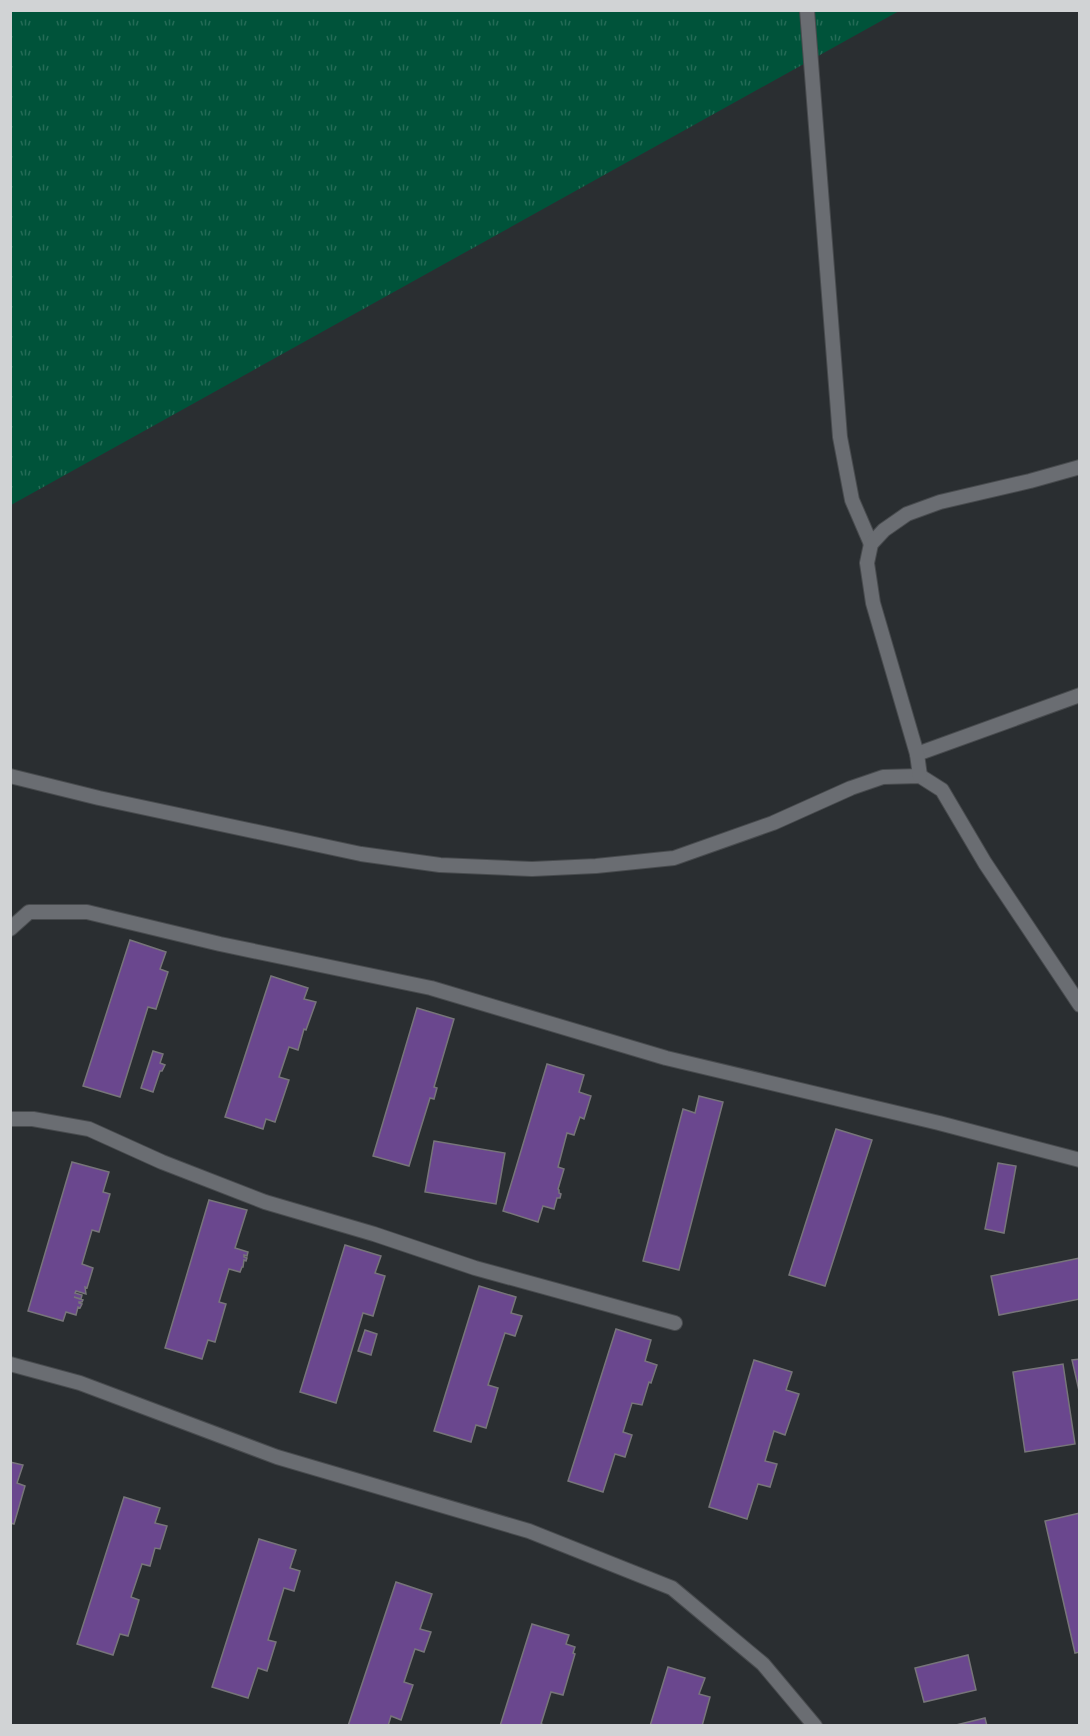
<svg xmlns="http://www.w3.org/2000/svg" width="1090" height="1736" viewBox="0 0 1090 1736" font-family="'Alegreya Sans',sans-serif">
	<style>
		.grass { fill: url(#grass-tufts) }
		.building { fill: #6a478e; stroke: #77757a; stroke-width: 1.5 }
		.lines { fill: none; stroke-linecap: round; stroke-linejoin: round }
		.lane-casing { stroke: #484b4e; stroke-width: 16 }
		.lane { stroke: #6a6d72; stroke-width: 14 }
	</style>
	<defs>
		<pattern id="grass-tufts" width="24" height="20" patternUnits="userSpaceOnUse" patternTransform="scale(1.5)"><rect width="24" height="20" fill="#00533a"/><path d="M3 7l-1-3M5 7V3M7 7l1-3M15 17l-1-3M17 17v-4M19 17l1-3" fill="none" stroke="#246b56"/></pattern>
	</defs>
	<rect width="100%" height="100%" fill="#2a2e31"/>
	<polygon class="grass" points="11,11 899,11 11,505"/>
	<g class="building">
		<polygon points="130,940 166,952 160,969 168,972 156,1009 148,1007 120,1097 83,1086"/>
		<polygon points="271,976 308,988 304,999 316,1002 306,1030 304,1029 298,1050 289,1047 279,1077 289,1080 275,1122 266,1119 263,1129 225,1117"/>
		<polygon points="417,1008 454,1019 434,1087 437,1088 434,1099 430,1098 409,1166 373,1156"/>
		<polygon points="153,1051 163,1054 160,1063 165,1065 162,1071 160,1071 153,1092 141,1088"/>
		<polygon points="547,1064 584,1075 579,1092 591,1096 584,1119 580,1117 574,1135 567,1133 558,1167 564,1169 558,1189 559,1190 559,1193 561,1194 560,1198 557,1198 554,1209 543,1206 538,1222 503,1211"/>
		<polygon points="699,1096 723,1102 679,1270 643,1261 683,1109 695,1113"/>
		<polygon points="836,1129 872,1140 825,1286 789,1275"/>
		<polygon points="434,1141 505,1153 496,1204 425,1192"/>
		<polygon points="72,1162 109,1172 103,1192 110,1194 99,1232 92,1230 82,1264 93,1268 87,1288 85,1287 86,1294 76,1291 75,1293 82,1295 81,1299 74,1297 83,1300 82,1302 79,1302 79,1303 82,1304 80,1308 78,1307 76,1315 66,1312 63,1321 28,1311"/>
		<polygon points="998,1163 1016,1166 1004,1233 985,1229"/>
		<polygon points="209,1200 247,1210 235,1248 248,1252 247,1256 244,1255 244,1257 247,1258 246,1261 244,1260 243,1267 242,1267 240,1272 229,1269 219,1302 226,1304 215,1342 208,1340 202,1359 165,1348"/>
		<polygon points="345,1245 381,1256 375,1273 385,1276 373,1316 363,1313 336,1403 300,1392"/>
		<polygon points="1080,1258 1080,1299 999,1315 991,1276"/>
		<polygon points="479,1286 516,1297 511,1313 522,1316 515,1336 505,1333 488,1385 498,1388 486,1428 476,1425 471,1442 434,1431"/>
		<polygon points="616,1329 651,1340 645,1361 657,1365 651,1383 649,1382 642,1405 632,1403 623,1432 632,1435 625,1457 615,1454 603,1492 568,1481"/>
		<polygon points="365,1330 377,1334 371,1355 358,1351"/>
		<polygon points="1080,1359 1080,1395 1072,1360"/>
		<polygon points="754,1360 792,1372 786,1390 799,1394 785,1435 774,1431 765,1461 777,1464 770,1487 758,1484 747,1519 709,1507"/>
		<polygon points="1063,1364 1075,1444 1025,1452 1013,1372"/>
		<polygon points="10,1462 23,1465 17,1483 25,1486 14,1524 10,1523"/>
		<polygon points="124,1497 160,1508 155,1523 167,1526 160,1549 155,1548 150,1566 142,1564 131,1597 139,1600 128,1636 120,1634 113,1655 77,1644"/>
		<polygon points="1080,1513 1080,1652 1075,1653 1045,1521"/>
		<polygon points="259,1539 296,1550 290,1568 300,1571 294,1591 284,1588 268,1640 276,1642 267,1671 258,1668 248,1698 212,1687"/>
		<polygon points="396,1582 432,1594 420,1629 431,1632 424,1652 415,1649 404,1682 413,1685 401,1720 391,1716 388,1726 348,1726"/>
		<polygon points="532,1624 569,1635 566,1644 575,1647 573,1653 575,1654 563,1695 551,1692 541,1724 548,1726 500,1726"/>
		<polygon points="968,1655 976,1690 924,1702 915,1668"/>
		<polygon points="668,1667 705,1678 699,1694 710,1697 702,1726 650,1726"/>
		<polygon points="985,1718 987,1726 952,1726"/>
	</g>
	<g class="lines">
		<g class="lane-casing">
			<g id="lane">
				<polyline points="807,10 840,437 852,500 871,544"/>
				<polyline points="917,754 1080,695"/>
				<polyline points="10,776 99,798 361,854 440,865 532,869 596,866 674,858 773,823 851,788 883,777 920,776 942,790 985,863 1080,1005"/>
				<polyline points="920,776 917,754 873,603 867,563 871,544 884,530 907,514 940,502 1030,481 1080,467"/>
				<polyline points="10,929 29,912 87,912 220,944 431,988 666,1058 939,1123 1080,1160"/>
				<polyline points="10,1119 33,1119 89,1129 162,1162 265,1202 374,1234 475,1268 675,1323"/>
				<polyline points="10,1364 80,1383 277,1457 529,1531 672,1588 763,1664 815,1726"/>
			</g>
		</g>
		<use href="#lane" class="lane"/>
	</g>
	<rect width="1090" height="1736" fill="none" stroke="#d1d3d5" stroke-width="24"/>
</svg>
